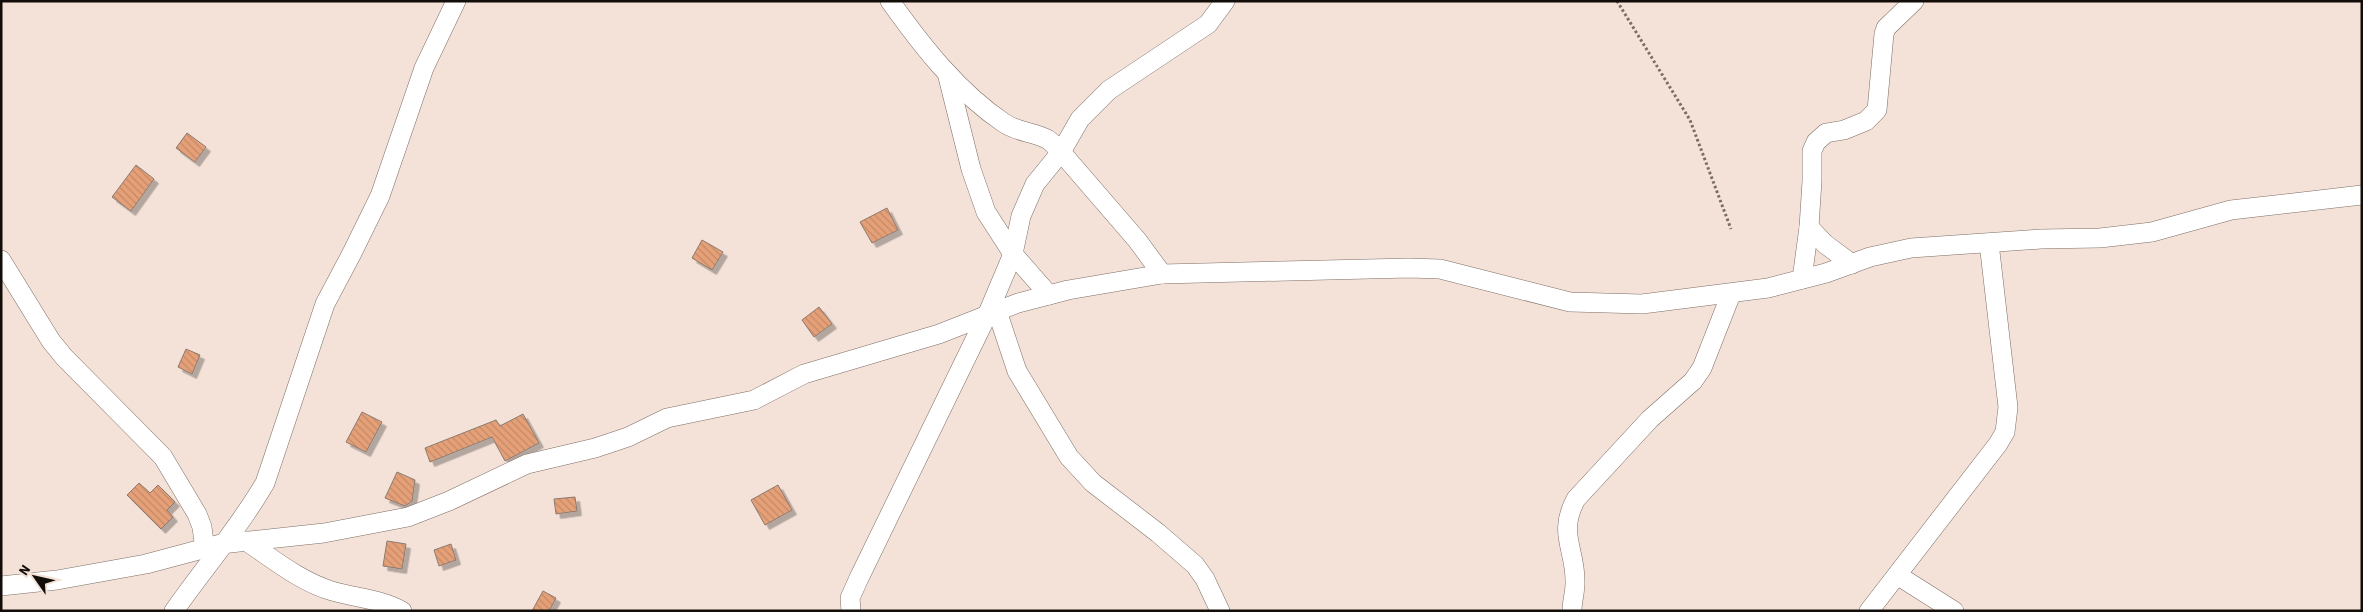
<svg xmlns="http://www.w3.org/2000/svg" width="2363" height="612" viewBox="0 0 2363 612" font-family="'Source Sans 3',sans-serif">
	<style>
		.building { fill: url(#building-back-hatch); stroke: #8a7a71; filter: url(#shadow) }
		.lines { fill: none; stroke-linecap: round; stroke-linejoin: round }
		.minor-casing { stroke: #7e6e65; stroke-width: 20 }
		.path { stroke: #796d67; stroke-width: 3; stroke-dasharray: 2.5 2.5; stroke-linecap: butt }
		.minor { stroke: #fff; stroke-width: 19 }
	</style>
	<defs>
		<pattern id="building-back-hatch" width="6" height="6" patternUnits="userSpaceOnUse" patternTransform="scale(1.25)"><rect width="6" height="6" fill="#e5a078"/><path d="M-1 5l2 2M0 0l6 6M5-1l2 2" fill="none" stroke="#c48966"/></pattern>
		<filter id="shadow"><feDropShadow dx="4.5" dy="4.5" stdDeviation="0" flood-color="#0004"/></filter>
	</defs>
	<rect width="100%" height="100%" fill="#f4e2d8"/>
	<g class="building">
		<polygon points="187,133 206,147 195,162 176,148"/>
		<polygon points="136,165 154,179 131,211 112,197"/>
		<polygon points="887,208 898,230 872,243 860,222"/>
		<polygon points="702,240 723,252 712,270 692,258"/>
		<polygon points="819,307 832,324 814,337 802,320"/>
		<polygon points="186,349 200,355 192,374 178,367"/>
		<polygon points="362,412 382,422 366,452 346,442"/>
		<polygon points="523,414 539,443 505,461 492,437 430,462 425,448 496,420 500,426"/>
		<polygon points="397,472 415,480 412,501 405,506 385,498"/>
		<polygon points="139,483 150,493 158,485 175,502 167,510 173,517 161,529 127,495"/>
		<polygon points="778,485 792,510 765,525 751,500"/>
		<polygon points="575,497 577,511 556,514 554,499"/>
		<polygon points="387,541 406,544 402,569 383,566"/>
		<polygon points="451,544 456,560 439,566 434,550"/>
		<polygon points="543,591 556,598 549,611 532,611"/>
	</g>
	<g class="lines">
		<g class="minor-casing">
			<g id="minor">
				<path d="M890 1C922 46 958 92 1004 123 1017 132 1033 132 1047 139 1052 142 1057 148 1061 152L1137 240 1162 274"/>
				<polyline points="947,73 971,169 986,212 1013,254 1049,295"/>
				<polyline points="1809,227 1825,244 1852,264"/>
				<polyline points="1,260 51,341 64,357 163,457 197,514 202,527 205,550"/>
				<polyline points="1802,279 1809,227 1812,181 1812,151 1816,142 1826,133 1844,130 1866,121 1877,110 1884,34 1886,28 1914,1"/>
				<polyline points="997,311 1017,371 1069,457 1093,483 1158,533 1195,565 1205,579 1220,611"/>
				<path d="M246 541C273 559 301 582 332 591 356 598 380 599 402 611"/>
				<polyline points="1897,575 1954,611"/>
				<polyline points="1,586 57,580 146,564 221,544 324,533 408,517 449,501 527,464 595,448 628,437 667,418 754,400 804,374 939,334 1018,303 1068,290 1162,274 1409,268 1440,269 1570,302 1642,304 1768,288 1826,273 1870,257 1911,248 2041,239 2100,238 2152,232 2231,210 2362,195"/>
				<path d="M174 611C204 568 239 528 265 483L325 304 352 253 380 196 424 68 456 1"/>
				<polyline points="851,611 850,598 859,578 988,313 1013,254 1021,216 1035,184 1061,152 1080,119 1109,90 1208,24 1225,1"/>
				<path d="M1572 611C1572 601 1575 593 1575 583 1576 549 1557 534 1576 499L1650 419 1693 381 1702 368 1731 294"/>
				<polyline points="1869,611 1998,444 2005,432 2008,407 1989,243"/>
			</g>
		</g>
		<polyline class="path" points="1617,1 1690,120 1731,229"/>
		<use href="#minor" class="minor"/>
	</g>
	<rect width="2363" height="612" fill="none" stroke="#130d09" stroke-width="5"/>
	<g transform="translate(35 577) rotate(304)" stroke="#f4e2d8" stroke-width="4" paint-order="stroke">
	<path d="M0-4L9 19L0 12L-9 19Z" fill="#130d09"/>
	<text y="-8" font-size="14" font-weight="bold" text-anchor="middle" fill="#130d09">N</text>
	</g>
</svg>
